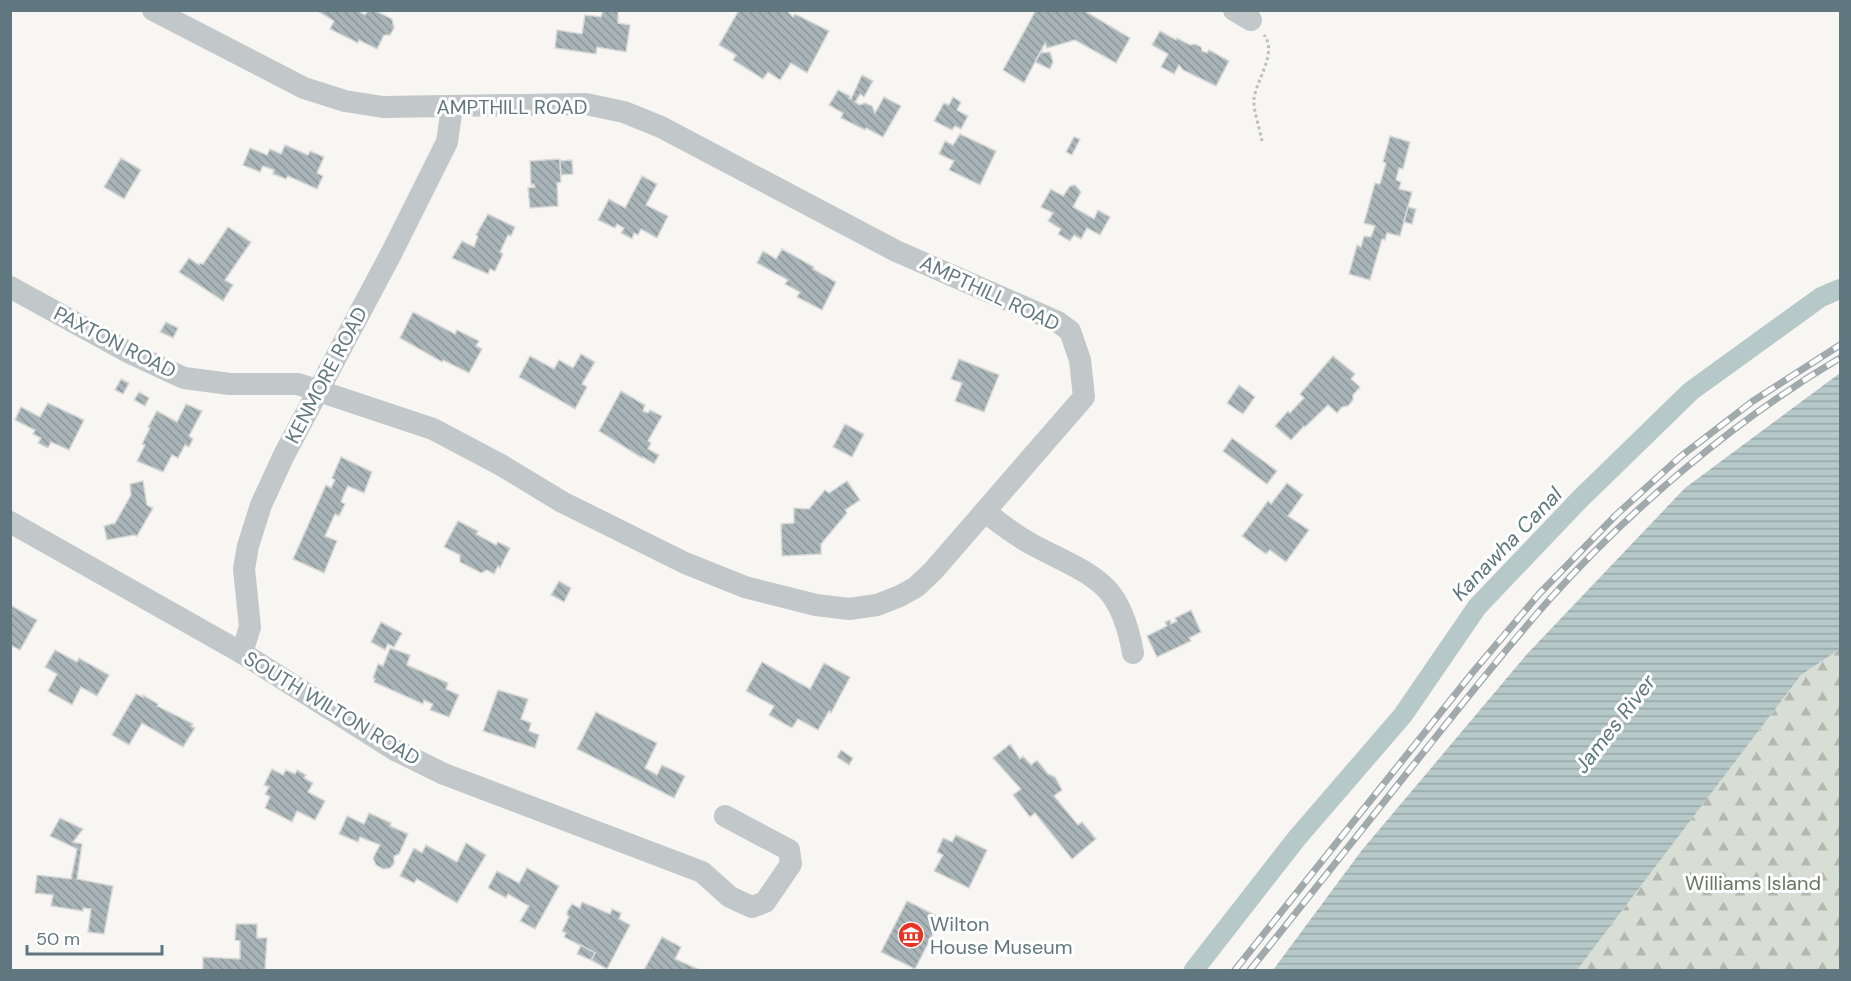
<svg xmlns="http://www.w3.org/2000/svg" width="1851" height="981" viewBox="0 0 1851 981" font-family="'DM Sans',sans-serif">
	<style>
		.forest { fill: url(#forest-firs) }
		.water { fill: url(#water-rules) }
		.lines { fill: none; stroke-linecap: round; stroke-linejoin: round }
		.canal { stroke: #b7c8c9; stroke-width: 20 }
		.building { fill: url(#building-back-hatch); stroke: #d8d8d6; stroke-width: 1.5 }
		.path { stroke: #bcbfc1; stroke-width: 3; stroke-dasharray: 3 3; stroke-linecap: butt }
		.minor { stroke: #c2c7c9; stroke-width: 22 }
		.rail-casing { stroke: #a0aaad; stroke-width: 7 }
		.rail { stroke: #fff; stroke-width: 4.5; stroke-dasharray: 14; stroke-linecap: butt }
		.labels { text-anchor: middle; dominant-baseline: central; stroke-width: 6; stroke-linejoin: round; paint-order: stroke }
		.street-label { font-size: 20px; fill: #61777f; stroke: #fff }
		.park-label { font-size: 20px; fill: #677760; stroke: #fff }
		.poi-label { font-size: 20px; fill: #61777f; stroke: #fff; text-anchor: start }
		.water-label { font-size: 21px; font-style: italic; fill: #5c777a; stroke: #fff }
	</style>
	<defs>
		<pattern id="forest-firs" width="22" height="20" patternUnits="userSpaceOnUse" patternTransform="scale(1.5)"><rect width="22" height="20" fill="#d9ded4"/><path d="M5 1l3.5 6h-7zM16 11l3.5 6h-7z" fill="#b3b9b1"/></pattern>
		<pattern id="water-rules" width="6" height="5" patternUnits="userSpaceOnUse" patternTransform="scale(1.5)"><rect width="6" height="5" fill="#b7c8c9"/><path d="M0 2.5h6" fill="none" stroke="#98a7a8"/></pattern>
		<pattern id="building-back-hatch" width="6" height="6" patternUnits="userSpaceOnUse" patternTransform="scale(1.5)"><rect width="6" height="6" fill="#a8b4b7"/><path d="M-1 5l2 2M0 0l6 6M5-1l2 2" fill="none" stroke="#8c979a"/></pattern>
	</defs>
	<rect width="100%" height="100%" fill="#f7f6f3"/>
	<polygon class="forest" points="1840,649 1840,970 1577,970 1801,675"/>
	<polygon class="water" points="1840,373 1840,649 1801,675 1577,970 1273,970 1362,850 1528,653 1685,488"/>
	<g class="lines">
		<polyline class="canal" points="1194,970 1297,838 1403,715 1477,607 1580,499 1691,391 1821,297 1840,289"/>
	</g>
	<g class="building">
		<polygon points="316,10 357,10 365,15 368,10 374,10 392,19 394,28 390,35 384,35 377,49 359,40 358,43 330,29 334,21"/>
		<polygon points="603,10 618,10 618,23 630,25 626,52 597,47 596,54 555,48 557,30 582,34 585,15 601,17"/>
		<polygon points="739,10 786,10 793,17 795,14 829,31 807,73 791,63 780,80 768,72 763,79 733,60 736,55 719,45"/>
		<polygon points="1083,10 1130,38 1116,63 1075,40 1047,48 1045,43 1024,83 1003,70 1036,10"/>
		<polygon points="1160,31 1176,40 1177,38 1190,45 1195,44 1201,47 1202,51 1207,53 1209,50 1229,61 1216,86 1183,70 1179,65 1174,74 1161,67 1168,54 1152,45"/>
		<polygon points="1042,50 1042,53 1050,52 1053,62 1050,69 1035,62"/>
		<polygon points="862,75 873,81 864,97 860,94 855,102 860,105 865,103 872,106 875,113 884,97 901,106 883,137 866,128 865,130 841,118 843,113 829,105 838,90 850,96 849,98 851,99"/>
		<polygon points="953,97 961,102 957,110 968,116 961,129 955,126 952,130 934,121 944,103 949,105"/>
		<polygon points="960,134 996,151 980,185 949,170 954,161 939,154 945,141 953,145"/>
		<polygon points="1390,136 1410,142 1403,169 1399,168 1396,180 1401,182 1399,189 1412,192 1400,236 1387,233 1385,240 1382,239 1370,280 1349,274 1357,245 1361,247 1364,236 1371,237 1375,226 1364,223 1375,183 1380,184 1386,163 1383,162"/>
		<polygon points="1074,137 1080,139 1072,155 1066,152"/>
		<polygon points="285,145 308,155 310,151 324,157 317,173 323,176 317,189 288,176 286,179 273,174 274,170 263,166 260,172 243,165 250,148 267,155 270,149 281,154"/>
		<polygon points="121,158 141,170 124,199 104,187"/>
		<polygon points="560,159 561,182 557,183 558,206 530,208 528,188 535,187 534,184 531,185 530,161"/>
		<polygon points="572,160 573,174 561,175 560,161"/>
		<polygon points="642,176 657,184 646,205 668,216 657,238 641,229 638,235 634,233 632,239 621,233 624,228 617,224 615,228 598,220 609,199 625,208"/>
		<polygon points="1075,185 1081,192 1073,207 1094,219 1098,210 1110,217 1100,235 1087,228 1081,239 1074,235 1070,241 1058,234 1061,229 1048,221 1053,213 1041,207 1051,189 1063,196 1070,186"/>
		<polygon points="1408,207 1416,209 1412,224 1404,222"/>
		<polygon points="488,214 515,227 511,236 508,235 500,252 503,254 495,271 490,269 488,274 452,258 462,241 474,247 478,236 476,235"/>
		<polygon points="228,227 251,242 225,280 233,285 223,301 179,272 189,258 199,265 200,263 203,264"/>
		<polygon points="782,249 814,267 813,269 836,282 822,310 797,297 800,292 785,284 788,280 757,263 763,251 776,259"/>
		<polygon points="413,312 455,334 457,330 479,341 476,346 482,349 469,373 443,360 442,362 400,338"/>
		<polygon points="166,322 178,328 173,338 160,332"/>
		<polygon points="581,354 595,362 582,384 587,387 575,409 519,377 530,356 554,369 559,360 573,368"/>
		<polygon points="1333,356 1355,374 1351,379 1360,387 1353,395 1353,400 1348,406 1342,407 1337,413 1328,405 1305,427 1304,426 1291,440 1275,426 1288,411 1290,413 1304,398 1300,394"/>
		<polygon points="959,359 999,375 984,412 955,401 962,383 951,379"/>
		<polygon points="121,379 129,383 123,394 115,390"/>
		<polygon points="1239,385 1255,397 1243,414 1227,403"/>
		<polygon points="621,391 645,405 643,411 648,413 650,410 662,416 648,441 651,443 648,449 659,455 654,464 643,457 642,458 599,431"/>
		<polygon points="139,392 149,398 145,406 134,400"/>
		<polygon points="48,403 84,420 69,450 51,442 48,448 38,443 41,438 33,434 35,430 15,420 21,407 40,417"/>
		<polygon points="186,404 202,411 189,436 193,439 189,447 185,445 178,458 172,455 163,472 137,461 145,445 142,444 150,428 148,427 157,411 177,422"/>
		<polygon points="845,424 864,434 852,457 833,447"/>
		<polygon points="1232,438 1277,471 1267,484 1223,451"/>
		<polygon points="341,457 372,472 364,493 348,486 344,494 341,502 345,504 339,516 335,514 325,536 337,541 324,573 293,559 326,485 331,488 335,480 332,478"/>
		<polygon points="143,481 147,505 153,508 137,536 134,535 107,540 104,526 115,523 131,495 130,484"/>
		<polygon points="847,481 860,500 845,510 847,513 821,544 821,554 782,556 781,524 794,523 794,508 809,509 825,490 829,493"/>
		<polygon points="1287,483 1303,495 1288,516 1309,530 1286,562 1270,550 1266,554 1242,536 1268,501 1271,504"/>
		<polygon points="458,521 478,531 476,534 496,545 498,542 510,548 500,568 498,566 494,574 487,570 481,573 460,562 460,555 444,547"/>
		<polygon points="559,581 571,588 564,602 551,595"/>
		<polygon points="10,605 37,620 20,650 10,645"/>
		<polygon points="1191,610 1201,632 1189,638 1191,641 1157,657 1147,636 1167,626 1165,622 1170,620 1171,624 1177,621 1175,618"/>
		<polygon points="381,622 402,633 394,647 388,644 385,650 371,642"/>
		<polygon points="390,648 410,655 407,665 448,683 446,689 459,695 449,717 430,710 433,704 424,700 423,704 374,682 375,679 373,678 378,664 383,666"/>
		<polygon points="55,650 77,662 79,658 109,675 97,696 81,687 72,705 48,691 57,674 45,667"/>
		<polygon points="762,662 810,689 824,663 850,677 831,713 829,711 818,730 798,719 792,728 769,715 774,706 746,691"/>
		<polygon points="498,690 528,699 521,719 531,723 529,731 539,735 535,748 483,731"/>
		<polygon points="136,694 143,697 143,695 158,704 157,706 193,724 191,726 195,728 183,747 142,723 129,745 112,735"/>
		<polygon points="596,712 657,743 645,768 657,775 662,765 685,776 674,798 577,749"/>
		<polygon points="1010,744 1020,759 1023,756 1031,765 1037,760 1048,774 1055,777 1062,790 1054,796 1078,825 1082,822 1096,839 1072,859 1035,813 1030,817 1013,795 1021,789 993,758"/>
		<polygon points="841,750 853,758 849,765 837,757"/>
		<polygon points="272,769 283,775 286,770 295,774 297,770 306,775 304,778 313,783 308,792 325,801 315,820 297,811 292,822 265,808 270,797 265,794 269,787 264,785"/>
		<polygon points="369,813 391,823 390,826 408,834 399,854 394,856 394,864 390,868 383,869 376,865 373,858 380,845 360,837 358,842 339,834 347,816 364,824"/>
		<polygon points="60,818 83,829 73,842 82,844 77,879 113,886 104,934 88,932 91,909 83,908 83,911 51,906 53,895 35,893 37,875 71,879 77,849 50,836"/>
		<polygon points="956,835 987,850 969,888 934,871 943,855 937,852 943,838 952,842"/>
		<polygon points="466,843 486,855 457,903 417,879 414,883 400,876 414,848 422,853 426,845 457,862"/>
		<polygon points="527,868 559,886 535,929 520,921 529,906 508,894 506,898 488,888 497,871 519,883"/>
		<polygon points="907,901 941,918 915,969 881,952"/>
		<polygon points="582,902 610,914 612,909 621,913 619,919 630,925 607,969 591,960 595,953 564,937 566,933 562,931 569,917 567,915 567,912 572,904 580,908"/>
		<polygon points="236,924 257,924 257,938 267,938 265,970 203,970 203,957 240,959 240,941 235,940"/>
		<polygon points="662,937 681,947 675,959 700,970 644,970"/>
		<polygon points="581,945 595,953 591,960 577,954"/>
	</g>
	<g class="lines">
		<path class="path" d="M1262 141C1260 129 1253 111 1254 99 1256 80 1278 53 1264 35"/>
		<g class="minor">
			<polyline points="1234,10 1251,20"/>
			<polyline points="10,287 130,353 184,378 230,384 298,384 433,429 501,465 562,502 685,563 745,587 816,605 849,609 877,605 900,596 916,587 933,571 1084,397 1080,360 1070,331 1058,322 896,251 661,127 624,112 586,104 383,107 345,101 304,88 153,10"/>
			<path d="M985 512C1001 524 1017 537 1035 546 1094 577 1120 580 1133 653"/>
			<polyline points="10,522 242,653 395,750 444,774 702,872 730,897 752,907 765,902 791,864 789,850 725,816"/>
			<polyline points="242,653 250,627 244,569 248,546 261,505 284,455 392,252 447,142 452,107"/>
		</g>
		<g class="rail-casing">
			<g id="rail">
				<polyline points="1235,970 1473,672 1539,594 1616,515 1680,457 1753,401 1840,345"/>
				<path d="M1250 970C1304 903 1357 836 1411 768 1456 712 1501 654 1549 600 1630 509 1735 420 1840 358"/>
			</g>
		</g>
		<use href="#rail" class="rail"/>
	</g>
	<defs>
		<g id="museum-disc" transform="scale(1.35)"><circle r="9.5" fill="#e73323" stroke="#fff"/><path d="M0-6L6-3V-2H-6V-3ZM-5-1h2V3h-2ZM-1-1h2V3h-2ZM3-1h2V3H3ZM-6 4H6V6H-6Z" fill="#fff"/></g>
	</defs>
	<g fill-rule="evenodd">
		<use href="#museum-disc" x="911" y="935"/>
	</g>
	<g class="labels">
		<g class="street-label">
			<text x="512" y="107">AMPTHILL ROAD</text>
			<text transform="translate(990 293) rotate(25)">AMPTHILL ROAD</text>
			<text transform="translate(115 342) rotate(27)">PAXTON ROAD</text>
			<text transform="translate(326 375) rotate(-62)">KENMORE ROAD</text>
			<text transform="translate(332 708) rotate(31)">SOUTH WILTON ROAD</text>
		</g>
		<g class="park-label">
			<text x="1753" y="883">Williams Island</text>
		</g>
		<g class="poi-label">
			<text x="930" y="924">Wilton<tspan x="930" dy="23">House Museum</tspan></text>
		</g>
		<g class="water-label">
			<text transform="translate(1507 544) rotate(-46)">Kanawha Canal</text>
			<text transform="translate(1615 724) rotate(-52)">James River</text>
		</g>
	</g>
	<rect width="1851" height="981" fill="none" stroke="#61777f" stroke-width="24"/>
	<path d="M27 945v9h135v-9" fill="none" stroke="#61777f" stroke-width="3"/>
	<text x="36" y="945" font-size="18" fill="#61777f" stroke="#ffffff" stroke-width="4.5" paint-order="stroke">50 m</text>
</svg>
